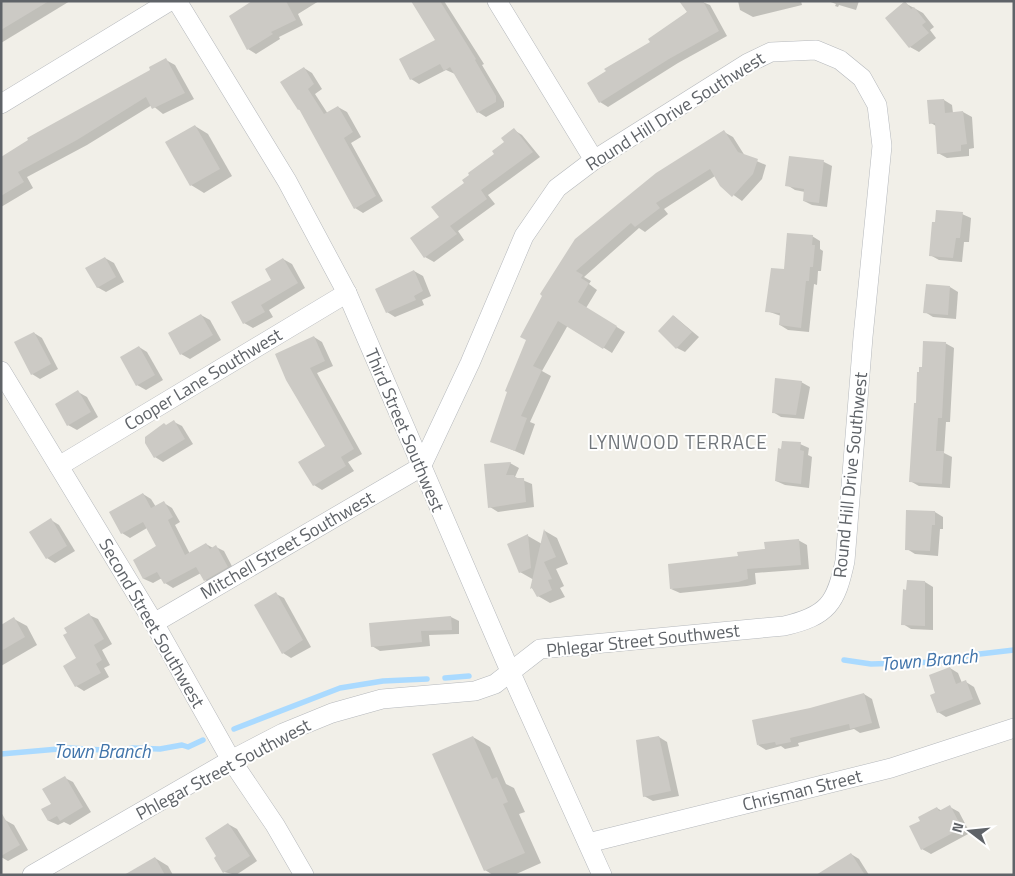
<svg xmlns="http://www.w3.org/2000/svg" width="1015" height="876" viewBox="0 0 1015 876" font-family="'Titillium Web',sans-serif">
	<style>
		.shadow { fill: #0003 }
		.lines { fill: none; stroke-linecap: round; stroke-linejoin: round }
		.stream { stroke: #aadaff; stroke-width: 5.5 }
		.building { fill: #cccac5 }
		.street-casing { stroke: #b5b8bc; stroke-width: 20 }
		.street { stroke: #fff; stroke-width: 19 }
		.labels { text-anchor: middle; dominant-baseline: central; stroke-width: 4; stroke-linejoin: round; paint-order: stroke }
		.street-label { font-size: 18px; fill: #5f6368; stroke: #fff }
		.neighbourhood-label { font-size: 19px; letter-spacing: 1px; fill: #70757a; stroke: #fff }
		.water-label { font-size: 19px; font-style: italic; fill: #4174aa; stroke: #fff }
	</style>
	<rect width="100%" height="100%" fill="#f1efe8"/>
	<g class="shadow">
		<polygon points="4,1 70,1 1,43 1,3"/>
		<polygon points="255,1 319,1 298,14 303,25 279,37 280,39 256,54 248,49"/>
		<polygon points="413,1 444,1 484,64 482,65 504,102 504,107 486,117 478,112 455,74 446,70 419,84 411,79 437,41"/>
		<polygon points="700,1 710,5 727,36 678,63 608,107 600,102 652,42"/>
		<polygon points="738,1 801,1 802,5 753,17 740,10"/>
		<polygon points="828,1 859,1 856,10 839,5 838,7 835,6 836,4"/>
		<polygon points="905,3 923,13 934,27 930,30 936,38 919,52 910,47 887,18"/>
		<polygon points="166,60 175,65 194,99 163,114 152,105 87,145 27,177 33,188 1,207 1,158 152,71"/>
		<polygon points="304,68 312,73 322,89 315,94 328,114 338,107 347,112 361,137 351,143 383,201 363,213 355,208 302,111 298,109"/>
		<polygon points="944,100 952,105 953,113 963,112 972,117 974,148 969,149 969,156 947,158 938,153 936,126 931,123"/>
		<polygon points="195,126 208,134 232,176 204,193 191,185"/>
		<polygon points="514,130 522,135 540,157 488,195 495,204 458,231 464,240 434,262 425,257 412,239 441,217 466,183 496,154"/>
		<polygon points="724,132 733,137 745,156 766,165 762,179 742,201 721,186 715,176 664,209 668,214 645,232 639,228 584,277 591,281 589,284 597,290 586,308 625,332 612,353 568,325 542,371 551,376 530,422 535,424 524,455 492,441 544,295"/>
		<polygon points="790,157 824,162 832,166 827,207 812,205 804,201 805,192 795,190 787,185"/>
		<polygon points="962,214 971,218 969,242 964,242 962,262 939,260 930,255"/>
		<polygon points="812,236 820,241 820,249 823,251 821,271 818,271 817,285 814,284 809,332 788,330 780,325 781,316 767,311 785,270"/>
		<polygon points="105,258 114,263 124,282 106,292 97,287"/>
		<polygon points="283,259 292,264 305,288 269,310 273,317 253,328 244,323 233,302 273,280"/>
		<polygon points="414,271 423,276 431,296 422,300 424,305 395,317 387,312"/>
		<polygon points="950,287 958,292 956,319 933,317 925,312"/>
		<polygon points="201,315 210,320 221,340 190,359 181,354"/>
		<polygon points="674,316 699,337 685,352 677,348"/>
		<polygon points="34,333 42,338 58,369 40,379 32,374"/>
		<polygon points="314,337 322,342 333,366 317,373 362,454 348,462 354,471 322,490 314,485 327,446 276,355"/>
		<polygon points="945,343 954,348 950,422 946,422 944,453 952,457 950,488 919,486 910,481 920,374"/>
		<polygon points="139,347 147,352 163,380 146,390 137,385"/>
		<polygon points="801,382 810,387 804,419 781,417 773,412"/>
		<polygon points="78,392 87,397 98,417 77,430 68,425"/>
		<polygon points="174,422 182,426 193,444 163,462 155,457 167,426"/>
		<polygon points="800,444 809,448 808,455 812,457 809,488 785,485 776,481"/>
		<polygon points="510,463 519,468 515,477 532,484 534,507 498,512 490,507 485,465"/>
		<polygon points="143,494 151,499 156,507 164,503 172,508 180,522 175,525 190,554 206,544 213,548 216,547 224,551 235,572 213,585 205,580 201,573 173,588 165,583 162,578 153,583 144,579 135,561 158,547 147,528 130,538 122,533"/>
		<polygon points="935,512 943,517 943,529 940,529 938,556 915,554 907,549"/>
		<polygon points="51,520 59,525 75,551 55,563 47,558"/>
		<polygon points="545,531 557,538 568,564 556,569 564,586 560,588 565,597 550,603 538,596 532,588 534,580 520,572 528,536 542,544"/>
		<polygon points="798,540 807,545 809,569 755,573 756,584 747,586 680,593 671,589 739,557"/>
		<polygon points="925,582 933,587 933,630 911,629 903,624"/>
		<polygon points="276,594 284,598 311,647 291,658 283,653"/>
		<polygon points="89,615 98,619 112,644 102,650 110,665 104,668 109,677 84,691 76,686 78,659"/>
		<polygon points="451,617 459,621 459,634 429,635 430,646 380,651 372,646"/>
		<polygon points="14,619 27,626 37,645 1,666 1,626"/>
		<polygon points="950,668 958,673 962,683 966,682 974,687 981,704 946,717 938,712 937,693"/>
		<polygon points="864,694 872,699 880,728 860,733 854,729 798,743 799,746 785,749 781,746 766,750 758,745 810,709"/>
		<polygon points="473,737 490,747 506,784 514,788 525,812 519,814 541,863 514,875 493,875 485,870"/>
		<polygon points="659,737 667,742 679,796 653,801 644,796"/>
		<polygon points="65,778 73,782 91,812 70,825 64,822 58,825 49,821 43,810 52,804"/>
		<polygon points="950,807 959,812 970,833 931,854 922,849 922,821 937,808 942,811"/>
		<polygon points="5,820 14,825 28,850 8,861 1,857 1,823"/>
		<polygon points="228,824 237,829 257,861 236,875 224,872"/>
		<polygon points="851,854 859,859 869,875 831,875"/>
		<polygon points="155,858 168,866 173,875 127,875"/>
	</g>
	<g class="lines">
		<g class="stream">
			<polyline points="844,660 871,664 937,662 971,655 1014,650"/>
			<polyline points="445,678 469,676"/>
			<polyline points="234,729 340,688 383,681 427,679"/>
			<polyline points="1,754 70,748 118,751 133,748 160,749 182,745 188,747 203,740"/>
		</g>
	</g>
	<g class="building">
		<polygon points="1,1 49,1 1,30"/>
		<polygon points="252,1 286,1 296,20 271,32 273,34 247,50 229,16"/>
		<polygon points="411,1 440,1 476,59 475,60 496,96 496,102 477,113 450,67 444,71 440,64 410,80 399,59 435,40"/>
		<polygon points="679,1 703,1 719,31 669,59 599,103 587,83 606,71 604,69 650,42 648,39 687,12"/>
		<polygon points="905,1 911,9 914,7 926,22 922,25 929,33 909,48 885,18"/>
		<polygon points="166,58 185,93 152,109 146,97 77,140 18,172 24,182 1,196 1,157 28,140 27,138 150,70 149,67"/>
		<polygon points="304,67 314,84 308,89 324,114 338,106 353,132 344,138 376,196 354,209 299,109 298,110 280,82"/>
		<polygon points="944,99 945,113 963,111 967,144 961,145 961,151 937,154 935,123 929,124 927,100"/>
		<polygon points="195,125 220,169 190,186 165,142"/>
		<polygon points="514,128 533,152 481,190 487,199 450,226 457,234 424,258 410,238 439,217 431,207 464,183 462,180 469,175 468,173 494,154 492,151 504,142 501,138"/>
		<polygon points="724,130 738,152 758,159 753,174 732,197 720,186 710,169 656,203 660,208 635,227 631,223 576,271 583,275 581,278 589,283 578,302 617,326 603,349 558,321 533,366 542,370 521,416 527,418 515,451 490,442 507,392 505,391 526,340 520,337 542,296 540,294 575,239 656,173"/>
		<polygon points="789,156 824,160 819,203 803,201 804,189 785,186"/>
		<polygon points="936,210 963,212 960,238 956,238 953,258 929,256 932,222 935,222"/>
		<polygon points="787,233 813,235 812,245 815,245 813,267 810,267 809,281 806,281 801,328 779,325 780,313 765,312 771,268 784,269"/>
		<polygon points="105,257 116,277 97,288 85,268"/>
		<polygon points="283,258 298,283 261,305 265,312 243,324 231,302 271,280 265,269"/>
		<polygon points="414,270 423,291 414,296 416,300 386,313 375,289"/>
		<polygon points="926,284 950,286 948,315 923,313"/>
		<polygon points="201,314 213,335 180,355 168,333"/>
		<polygon points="673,315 692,332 676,349 658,331"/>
		<polygon points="34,332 51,364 31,375 14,342"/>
		<polygon points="314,336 325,361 310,368 354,449 341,457 346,466 313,486 298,462 325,446 286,380 275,354"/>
		<polygon points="923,341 946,342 942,418 938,418 936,451 944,451 942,484 909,482 914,403 916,403 917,372 919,372 919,367 922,367"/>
		<polygon points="139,346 155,375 136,386 120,357"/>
		<polygon points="775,378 802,381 796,415 772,413"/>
		<polygon points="78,390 91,412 67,426 55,404"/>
		<polygon points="174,420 185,439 154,458 145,443 145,437 164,423 166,425"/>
		<polygon points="782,441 801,442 800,450 804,451 801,484 775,481 778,448 781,449"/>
		<polygon points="511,462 506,475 514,475 515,478 524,478 526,502 488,508 484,464"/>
		<polygon points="143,493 151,508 164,501 173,517 168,520 185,555 206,543 210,549 216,545 228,567 204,581 196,567 164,584 157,572 143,579 133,560 156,546 143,522 121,534 109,512"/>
		<polygon points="906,510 935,511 935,525 932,525 930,551 905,550"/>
		<polygon points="51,518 67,546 46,559 29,532"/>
		<polygon points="544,529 556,557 544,562 552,579 548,580 552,590 537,597 532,588 530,589"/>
		<polygon points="528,534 531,568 519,573 507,544"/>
		<polygon points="799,539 801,565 747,569 748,579 738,582 670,589 668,564 738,556 737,552 765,549 764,542"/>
		<polygon points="907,580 925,581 925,626 901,625 903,589 906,590"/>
		<polygon points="276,592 303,640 282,654 254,605"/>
		<polygon points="89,613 104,639 94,645 102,660 96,664 101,673 75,687 63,666 76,658 63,635 67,633 64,628"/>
		<polygon points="451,616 452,630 421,631 422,642 371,647 369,623"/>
		<polygon points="14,617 25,637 1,651 1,625"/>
		<polygon points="950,667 956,684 966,680 973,699 937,713 930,695 935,693 929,675"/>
		<polygon points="864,693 872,723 850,729 849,724 790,738 791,742 776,745 775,742 757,745 752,720 810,708"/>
		<polygon points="473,736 492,779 497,777 508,802 503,804 525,853 484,871 432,754"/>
		<polygon points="659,736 671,791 643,797 636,740"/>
		<polygon points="65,776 83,807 60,821 57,816 48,821 41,809 51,804 42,789"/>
		<polygon points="950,805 962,828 921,850 909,826 920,821 918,817 937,807 939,811"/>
		<polygon points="1,812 20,845 1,856"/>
		<polygon points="228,823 250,856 223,873 214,858 216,856 205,838"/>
		<polygon points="851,853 865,875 816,875"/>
		<polygon points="155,857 165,875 124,875"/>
	</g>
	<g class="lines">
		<g class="street-casing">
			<g id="street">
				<polyline points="177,1 287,181 347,293 510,671 602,875"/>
				<polyline points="497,1 594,160"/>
				<polyline points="1,104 170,1"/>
				<polyline points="1,371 154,623 231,760 275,825 304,875"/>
				<polyline points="59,466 347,293"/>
				<polyline points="588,843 891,768 1014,728"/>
				<path d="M32 875 231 760 283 733 332 713 382 699 475 691 495 684 540 649 784 626C828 616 836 603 845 561L863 337 882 146 877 105 862 78 840 60 816 50 771 52 748 63 594 160 557 188 524 236 470 363 421 467 154 623"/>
			</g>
		</g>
		<use href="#street" class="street"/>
	</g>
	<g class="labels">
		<g class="street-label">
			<text transform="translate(675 111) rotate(-32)">Round Hill Drive Southwest</text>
			<text transform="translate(203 379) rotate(-31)">Cooper Lane Southwest</text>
			<text transform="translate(405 430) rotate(67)">Third Street Southwest</text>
			<text transform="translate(850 475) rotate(-84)">Round Hill Drive Southwest</text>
			<text transform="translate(287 545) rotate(-30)">Mitchell Street Southwest</text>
			<text transform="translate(152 623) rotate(60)">Second Street Southwest</text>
			<text transform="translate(643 640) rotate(-6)">Phlegar Street Southwest</text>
			<text transform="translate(223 769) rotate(-28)">Phlegar Street Southwest</text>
			<text transform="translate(802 790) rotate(-14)">Chrisman Street</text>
		</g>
		<g class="neighbourhood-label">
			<text x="678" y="441">LYNWOOD TERRACE</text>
		</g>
		<g class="water-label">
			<text transform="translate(929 659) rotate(-5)">Town Branch</text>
			<text x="102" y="750">Town Branch</text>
		</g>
	</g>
	<rect width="1015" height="876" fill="none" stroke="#5f6368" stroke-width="5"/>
	<g transform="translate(970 831) rotate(286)" stroke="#ffffff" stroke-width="4" paint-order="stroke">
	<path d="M0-4L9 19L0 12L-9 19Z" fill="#5f6368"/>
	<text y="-8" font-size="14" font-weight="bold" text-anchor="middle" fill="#5f6368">N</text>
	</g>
</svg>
